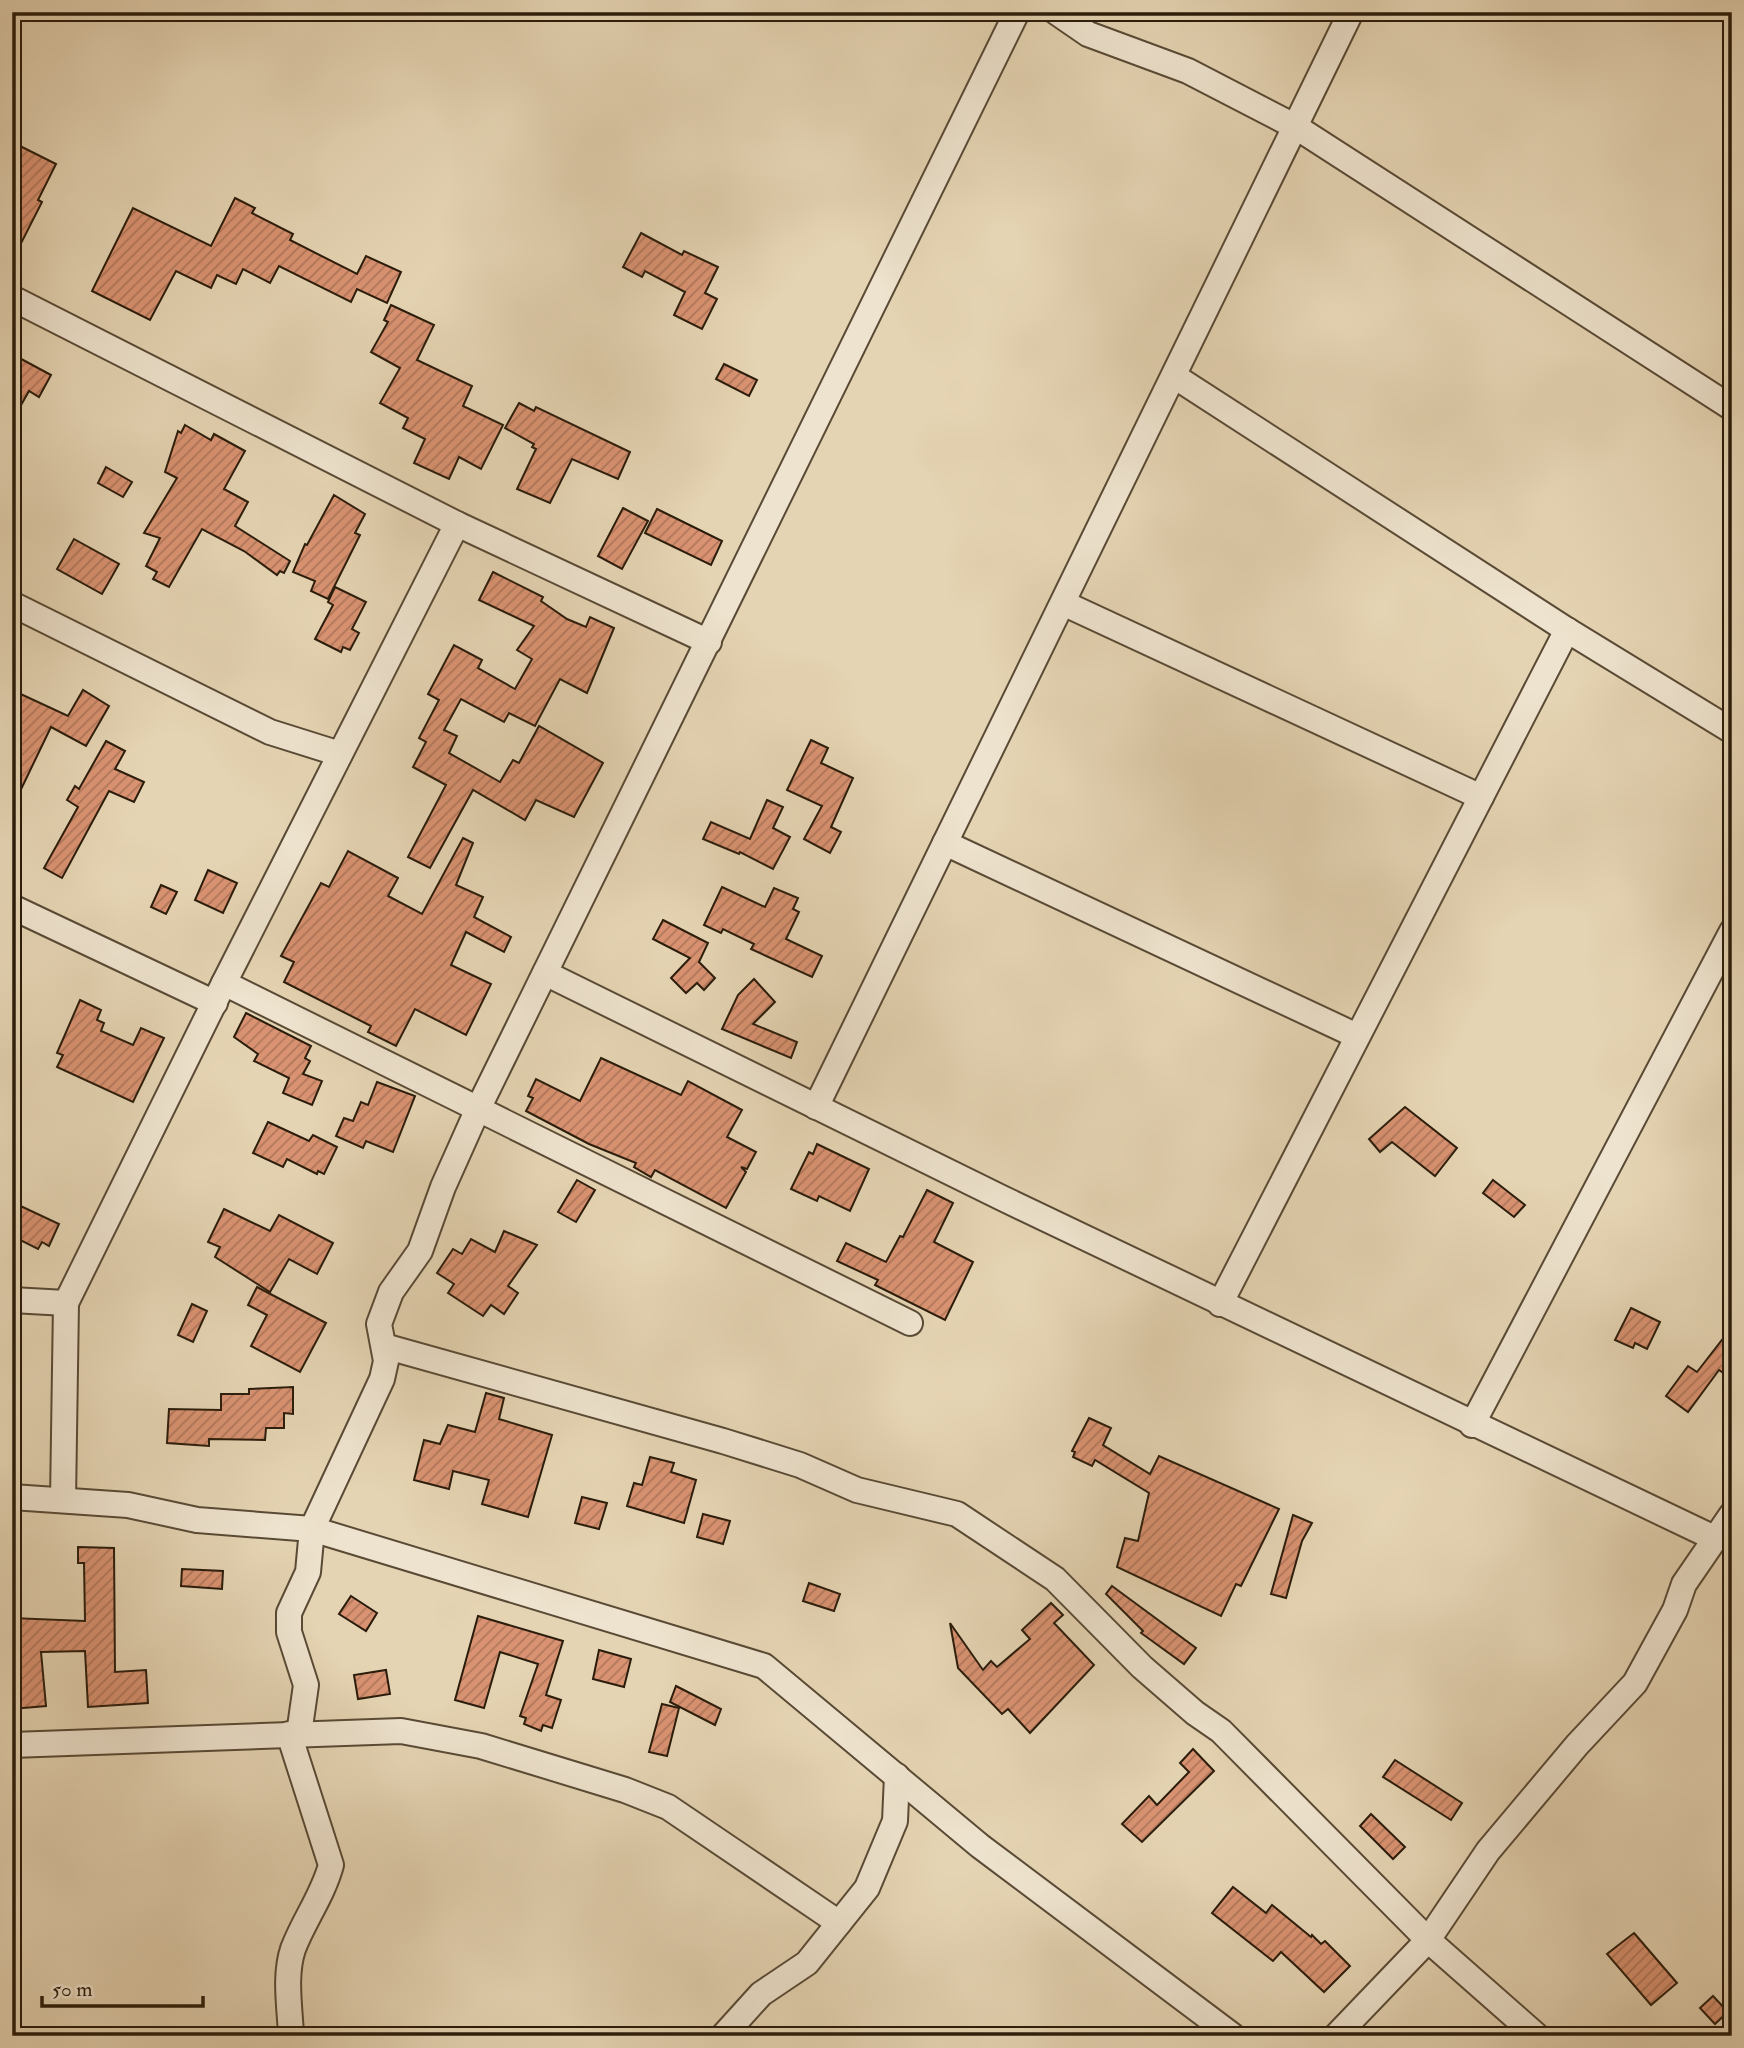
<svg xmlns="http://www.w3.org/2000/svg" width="1744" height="2048" viewBox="0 0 1744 2048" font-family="'IM FELL Double Pica',serif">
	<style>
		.building { fill: url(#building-hatch); stroke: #2a1c0b; stroke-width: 2 }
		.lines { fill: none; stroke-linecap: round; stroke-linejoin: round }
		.minor-casing { stroke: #594a35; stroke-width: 28 }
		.minor { stroke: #eee3ce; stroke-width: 24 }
	</style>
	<defs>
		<pattern id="building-hatch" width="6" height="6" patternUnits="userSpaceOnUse" patternTransform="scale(1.75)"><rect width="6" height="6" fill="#da9372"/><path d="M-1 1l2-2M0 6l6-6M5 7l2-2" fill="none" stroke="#b1775c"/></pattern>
	</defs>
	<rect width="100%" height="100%" fill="#e5d4b3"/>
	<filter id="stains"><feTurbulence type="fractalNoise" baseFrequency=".00286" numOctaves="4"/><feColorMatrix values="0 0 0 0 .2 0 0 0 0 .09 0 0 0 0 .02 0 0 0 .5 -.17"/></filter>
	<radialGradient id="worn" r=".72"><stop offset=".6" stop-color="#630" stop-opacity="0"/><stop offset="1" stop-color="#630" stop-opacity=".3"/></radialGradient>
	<g class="building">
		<polygon points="12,142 56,164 38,200 42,202 12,261"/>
		<polygon points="235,198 255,208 252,213 293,234 290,240 357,274 366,256 401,272 387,303 357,289 351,302 279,266 270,283 243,269 236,284 217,275 211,288 176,271 150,320 92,291 133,208 211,246"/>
		<polygon points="641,233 682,255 684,251 718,267 705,293 717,299 702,329 674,315 685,292 645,271 642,277 623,267"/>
		<polygon points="391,305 434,325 417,360 472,386 463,406 503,425 481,469 459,457 449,479 414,463 425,439 403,428 408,418 380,403 400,368 371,352 388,322 384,320"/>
		<polygon points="12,354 51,375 39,397 29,391 12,421"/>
		<polygon points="724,364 757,380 749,396 716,379"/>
		<polygon points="519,403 534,411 536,407 630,452 618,479 572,459 550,503 517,489 536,449 532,447 534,444 505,428"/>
		<polygon points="185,425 211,440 214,434 245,451 224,489 248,502 235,526 290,561 284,573 280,571 277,575 244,551 202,529 169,587 153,579 157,572 146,566 160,538 144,533 177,478 165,472 178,431 181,433"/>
		<polygon points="106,467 132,482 123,497 98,483"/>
		<polygon points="334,495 365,514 355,533 360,535 328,599 311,591 315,581 293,572 305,544 307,545"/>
		<polygon points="623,508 648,521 622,569 598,556"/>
		<polygon points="657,509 722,541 711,565 645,533"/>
		<polygon points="74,539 119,564 102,594 57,569"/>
		<polygon points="493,572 543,597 541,601 567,619 586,627 590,617 614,628 587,693 560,679 535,726 509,713 504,722 461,699 444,730 457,736 449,753 500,782 513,760 519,763 539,726 603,763 574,817 536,800 525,820 473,790 430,868 408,857 446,785 413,767 426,742 419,738 439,700 428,694 454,645 482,660 478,668 515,689 532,659 517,650 534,626 479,600"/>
		<polygon points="335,587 366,602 352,629 359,633 350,650 343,647 341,652 315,639 333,605 328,602"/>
		<polygon points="12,690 68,716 83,690 109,706 86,746 51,727 12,808"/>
		<polygon points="811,740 828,748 821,763 853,778 831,827 841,832 830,853 804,839 822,806 787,790"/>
		<polygon points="106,741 125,751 115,769 144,782 134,802 109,791 62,878 44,868 78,807 67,800 75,786 79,789"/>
		<polygon points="767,800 783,807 773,828 790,837 773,869 740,852 739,854 703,839 711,822 750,839"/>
		<polygon points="463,838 473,843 456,885 483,897 474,917 511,937 504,952 466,932 451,965 491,984 466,1035 415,1009 396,1046 368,1032 371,1026 284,982 294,962 281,956 321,883 329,887 348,851 398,878 388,896 422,914"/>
		<polygon points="208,870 237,883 223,913 195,900"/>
		<polygon points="161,885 177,892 166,914 151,907"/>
		<polygon points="722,887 765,907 774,888 798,898 793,909 799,912 786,939 822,956 812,977 751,949 754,944 723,929 721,933 704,925"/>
		<polygon points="663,920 708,943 699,962 715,978 704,990 697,983 686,993 671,978 690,958 653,939"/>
		<polygon points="754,979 775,1002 753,1024 797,1042 791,1058 722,1029 738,995"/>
		<polygon points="80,1000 101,1010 97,1020 104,1023 101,1031 133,1045 141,1028 164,1038 133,1102 57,1067 63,1055 57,1053"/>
		<polygon points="246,1013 311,1046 305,1058 310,1061 303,1074 322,1081 312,1105 283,1093 289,1078 254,1061 258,1054 234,1037"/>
		<polygon points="601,1058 681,1095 688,1081 742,1110 727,1137 756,1152 747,1169 741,1167 746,1172 726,1208 655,1170 651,1177 634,1167 636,1163 589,1144 526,1111 533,1098 528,1096 536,1079 580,1101"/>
		<polygon points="377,1082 415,1096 393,1152 366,1141 363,1148 336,1136 344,1118 353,1121 361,1102 368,1105"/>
		<polygon points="1405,1107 1457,1148 1435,1176 1392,1142 1380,1152 1369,1139"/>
		<polygon points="268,1122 309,1141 313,1135 337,1147 324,1174 318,1171 317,1174 287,1159 283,1167 253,1153"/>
		<polygon points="817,1144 869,1169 850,1211 819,1196 817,1201 791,1189 809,1152 813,1154"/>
		<polygon points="577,1180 595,1190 576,1222 558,1212"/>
		<polygon points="1493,1180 1525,1205 1514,1217 1483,1193"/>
		<polygon points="927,1190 953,1203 934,1242 973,1262 945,1320 875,1285 878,1280 837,1261 846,1243 886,1262 900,1236 903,1237"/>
		<polygon points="12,1202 59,1224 49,1246 42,1242 38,1249 12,1236"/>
		<polygon points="224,1209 270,1231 279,1215 333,1243 317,1274 289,1259 270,1292 215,1257 220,1247 208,1242"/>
		<polygon points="504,1231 537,1245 508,1286 518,1293 504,1314 491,1305 483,1316 448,1293 454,1284 437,1273 453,1249 462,1254 471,1239 495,1252"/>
		<polygon points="257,1287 326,1323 300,1372 251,1346 267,1315 248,1305"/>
		<polygon points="192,1304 207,1311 193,1342 178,1335"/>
		<polygon points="1631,1308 1660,1322 1647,1349 1635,1343 1633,1348 1615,1340"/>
		<polygon points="1732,1327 1732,1379 1719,1370 1688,1412 1666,1396 1688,1366 1697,1372"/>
		<polygon points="293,1387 293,1414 284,1413 284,1428 266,1428 265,1440 209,1439 209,1446 167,1443 169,1409 221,1410 221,1394 249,1394 249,1389"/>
		<polygon points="486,1393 504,1398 499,1419 552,1435 528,1517 482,1504 489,1480 453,1471 449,1489 414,1480 424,1440 440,1444 448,1425 475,1432"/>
		<polygon points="1089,1418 1111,1428 1103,1445 1150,1474 1159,1456 1279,1509 1241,1586 1236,1584 1221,1616 1117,1567 1125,1538 1138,1541 1149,1493 1095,1460 1092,1466 1073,1457 1075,1452 1072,1451"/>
		<polygon points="650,1457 674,1463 671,1472 696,1480 684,1523 627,1506 634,1483 642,1485"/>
		<polygon points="582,1497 607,1503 599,1529 575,1523"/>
		<polygon points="703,1514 730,1521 723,1544 697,1537"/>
		<polygon points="1293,1515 1312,1523 1302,1541 1286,1598 1271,1594"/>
		<polygon points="78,1547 114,1548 115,1672 146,1670 148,1703 88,1707 85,1651 41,1652 46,1706 12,1709 12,1672 16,1672 12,1618 85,1621 84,1563 78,1563"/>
		<polygon points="182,1569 223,1571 222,1589 181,1586"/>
		<polygon points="809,1583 840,1594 834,1611 803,1601"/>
		<polygon points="1112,1586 1196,1648 1184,1664 1141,1633 1143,1631 1106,1594"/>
		<polygon points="351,1596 377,1613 366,1631 339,1614"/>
		<polygon points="1051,1603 1063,1615 1054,1623 1094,1665 1030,1733 1008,1709 1002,1714 958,1668 950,1623 983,1670 991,1661 997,1667 1030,1639 1022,1630"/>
		<polygon points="478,1616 563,1641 546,1695 561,1700 552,1728 543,1725 541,1731 524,1724 526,1718 520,1716 538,1664 500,1652 484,1708 455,1700"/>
		<polygon points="599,1650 631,1659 624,1687 593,1679"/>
		<polygon points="386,1670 390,1694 358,1699 354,1675"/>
		<polygon points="676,1686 721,1709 715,1725 670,1702"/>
		<polygon points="662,1704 679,1708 667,1756 649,1752"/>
		<polygon points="1193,1749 1214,1771 1142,1842 1122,1824 1149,1796 1157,1805 1189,1772 1180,1763"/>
		<polygon points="1395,1760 1462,1803 1451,1820 1383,1777"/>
		<polygon points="1371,1814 1405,1847 1393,1859 1360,1826"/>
		<polygon points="1233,1887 1266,1913 1272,1905 1311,1937 1312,1935 1321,1944 1325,1941 1350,1966 1324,1992 1281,1952 1273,1961 1212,1913"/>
		<polygon points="1634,1933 1677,1983 1651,2005 1607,1954"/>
		<polygon points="1713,1996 1728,2012 1715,2024 1700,2008"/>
	</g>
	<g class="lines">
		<g class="minor-casing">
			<g id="minor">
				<polyline points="1056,12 1088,34 1188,71 1296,127 1732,408"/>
				<polyline points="12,298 457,524 709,642"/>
				<polyline points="1174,376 1567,630 1732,731"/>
				<polyline points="1063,603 1481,797"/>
				<polyline points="12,604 270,732 340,754"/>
				<polyline points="945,843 1357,1036"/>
				<polyline points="12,907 215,1003"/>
				<polyline points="545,973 1002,1198 1714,1538"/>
				<polyline points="224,983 910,1323"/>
				<polyline points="816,1107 1351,12"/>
				<polyline points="12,1300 66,1303"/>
				<polyline points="1220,1304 1567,630"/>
				<polyline points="384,1346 723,1441 800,1465 857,1490 957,1514 1055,1579 1142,1667 1195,1713 1221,1731 1428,1940 1537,2036"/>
				<polyline points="1472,1425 1732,931"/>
				<polyline points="12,1497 128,1505 197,1520 312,1529 764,1666 980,1846 1233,2036"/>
				<polyline points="63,1500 66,1303 224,983 457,524"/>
				<path d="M289 1734 331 1865C323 1895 304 1920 293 1949 284 1976 290 2008 291 2036"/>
				<polyline points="299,1734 306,1685 289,1632 289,1613 308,1572 312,1529 382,1379 386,1361 379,1324 391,1292 420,1251 443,1187 477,1111 1017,12"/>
				<polyline points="12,1745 401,1731 481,1746 625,1790 668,1807 839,1923"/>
				<polyline points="723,2036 761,1994 807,1963 867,1888 895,1821 897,1776"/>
				<polyline points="1336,2036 1428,1940 1488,1851 1577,1745 1635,1683 1675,1610 1684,1584 1732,1514"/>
			</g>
		</g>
		<use href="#minor" class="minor"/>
	</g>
	<rect width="1744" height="2048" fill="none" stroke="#e5d4b3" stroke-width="42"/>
	<rect x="14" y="14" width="1716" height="2020" fill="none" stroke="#2a1c0b" stroke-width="3.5"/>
	<rect x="21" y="21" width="1702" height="2006" fill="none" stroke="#2a1c0b" stroke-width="2"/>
	<path d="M42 1996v10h161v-10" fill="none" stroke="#2a1c0b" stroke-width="3.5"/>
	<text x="52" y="1996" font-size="21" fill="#2a1c0b" stroke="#eee3ce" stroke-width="5" paint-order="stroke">50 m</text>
	<rect width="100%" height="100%" filter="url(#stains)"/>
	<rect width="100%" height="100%" fill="url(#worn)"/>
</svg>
